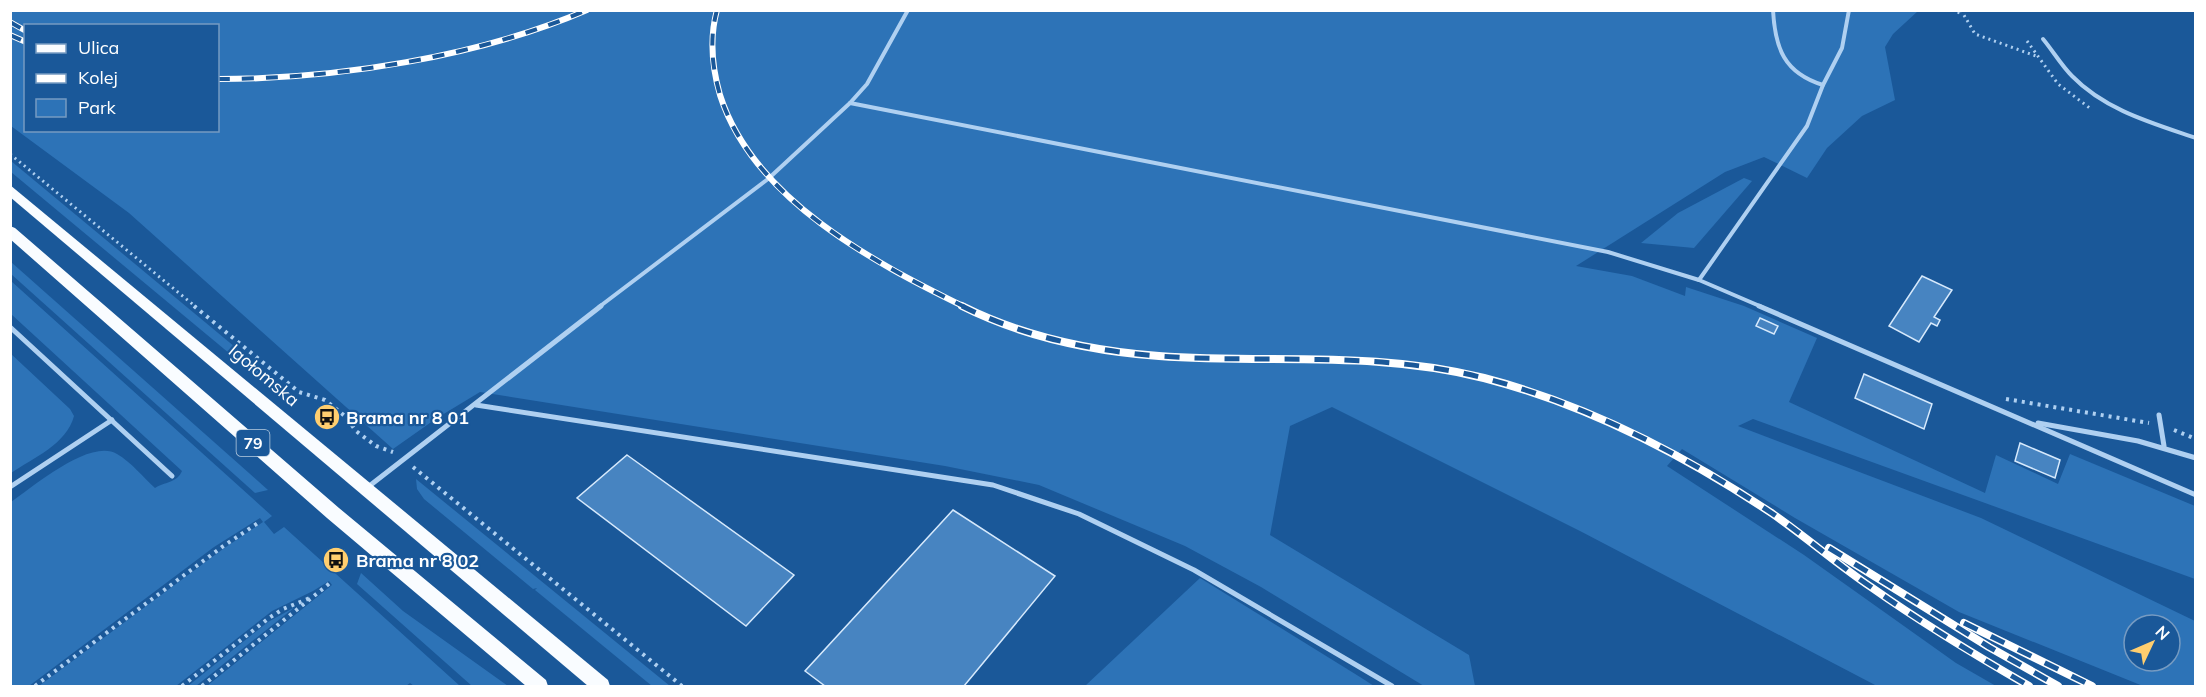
<svg xmlns="http://www.w3.org/2000/svg" width="2206" height="697" viewBox="0 0 2206 697" font-family="Mulish,sans-serif">
	<style>
		.green { fill: #2d73b7; fill-rule: evenodd }
		.building { fill: #4784c1; stroke: #d6e9fc; stroke-width: 1.5 }
		.lines { fill: none; stroke-linecap: round; stroke-linejoin: round }
		.path-far1 { stroke: #afd0f1; stroke-width: 3; stroke-dasharray: 2 4; stroke-linecap: butt }
		.path { stroke: #afd0f1; stroke-width: 4; stroke-dasharray: 3 5; stroke-linecap: butt }
		.service-far1 { stroke: #afd0f1; stroke-width: 4 }
		.service { stroke: #afd0f1; stroke-width: 5 }
		.primary { fill: #f9fcff; fill-rule: evenodd }
		.rail-far1-casing { stroke: #fff; stroke-width: 6 }
		.rail-casing { stroke: #fff; stroke-width: 8 }
		.rail-far1 { stroke: #1a5899; stroke-width: 4; stroke-dasharray: 12; stroke-linecap: butt }
		.rail { stroke: #1a5899; stroke-width: 5; stroke-dasharray: 15; stroke-linecap: butt }
		.labels { text-anchor: middle; dominant-baseline: central; stroke-width: 4.5; stroke-linejoin: round; paint-order: stroke }
		.shield { fill: #1a5899; stroke: #bacde0; stroke-width: 1.5 }
		.shield-label { font-size: 16px; font-weight: bold; fill: #fff }
		.street-label { font-size: 18px; fill: #fff; stroke: #1a5899 }
		.poi-label { font-size: 18px; font-weight: bold; fill: #fff; stroke: #1a5899; text-anchor: start }
	</style>
	<rect width="100%" height="100%" fill="#1a5899"/>
	<g class="green">
		<path d="M1652 10 1918 11 1893 34 1885 47 1895 100 1862 116 1827 148 1807 178 1764 157 1725 172 1576 266 1632 276 1685 296 1686 287 1744 306 1817 338 1789 402 1985 493 1996 455 2058 484 2070 454 2195 506V579L1753 419 1738 426 1981 518 2195 621V686H2143L1959 612 1795 518 1682 449 1667 466 1804 555 1956 663 1996 686H1877L1580 531 1332 407 1290 426 1270 535 1469 655 1475 686H1424L1261 587 1185 546 1039 485 945 466 480 392 437 418 393 449 129 213 11 126V11ZM26 26H218V130H26ZM2134 625H2170V661H2134Z"/>
		<polygon points="11,161 276,381 275,387 259,378 11,172"/>
		<polygon points="1744,178 1752,181 1694,248 1641,243 1678,213"/>
		<polygon points="11,262 268,490 255,493 11,274"/>
		<path d="M11 281 272 516 264 522 274 534 284 527 460 686H414L410 683 406 686H207L332 585 329 581 313 591 272 611 176 686H39L223 549 263 522 260 518 214 547 29 686H11V502C33 487 90 438 117 454 131 462 143 477 155 488 164 482 177 483 182 471L11 314Z"/>
		<path d="M10 353 70 409 74 416C67 444 33 458 11 473Z"/>
		<polygon points="416,479 670,686 652,686 535,590 537,588 533,589 424,499 417,489"/>
		<polygon points="361,573 403,611 508,686 472,686 357,584"/>
		<polygon points="1200,578 1360,677 1374,686 1085,686"/>
		<polygon points="295,607 196,686 188,686 268,622"/>
	</g>
	<g class="building">
		<polygon points="1922,276 1952,290 1934,317 1940,320 1937,326 1931,323 1919,342 1889,326"/>
		<polygon points="1760,318 1778,326 1774,334 1756,326"/>
		<polygon points="1864,374 1932,404 1924,429 1855,398"/>
		<polygon points="2020,443 2060,460 2055,478 2015,461"/>
		<polygon points="627,455 794,575 746,626 577,498"/>
		<polygon points="953,510 1055,576 964,686 825,686 805,671"/>
	</g>
	<g class="lines">
		<g class="path-far1">
			<polyline points="1952,10 1963,14"/>
			<polyline points="1961,10 1975,34 2036,56"/>
			<polyline points="2027,41 2058,84 2091,109"/>
			<polyline points="10,154 196,307"/>
		</g>
		<g class="path">
			<polyline points="194,306 299,392 325,400 346,417 356,431 376,446 393,452"/>
			<polyline points="2006,399 2149,423"/>
			<polyline points="2174,430 2196,439"/>
			<polyline points="413,467 682,686"/>
			<polyline points="35,686 222,547 261,521"/>
			<polyline points="182,686 269,618 283,609 310,598"/>
			<polyline points="202,686 330,583"/>
		</g>
		<g class="service-far1">
			<path d="M1773 10C1775 48 1784 73 1823 85"/>
			<path d="M2043 39C2053 51 2061 65 2072 76 2105 110 2152 123 2196 138"/>
			<polyline points="850,103 1608,252 1699,280 1762,307"/>
			<polyline points="1699,280 1807,126 1823,85 1842,48 1849,10"/>
			<polyline points="599,307 768,179 850,103 867,84 908,10"/>
		</g>
		<g class="service">
			<polyline points="1759,306 2196,495"/>
			<polyline points="10,327 172,476"/>
			<polyline points="476,405 993,485 1079,514 1194,570 1392,686"/>
			<polyline points="2159,415 2164,446"/>
			<polyline points="2038,423 2138,441 2196,458"/>
			<polyline points="10,487 112,420"/>
			<polyline points="368,487 601,306"/>
		</g>
		<g class="primary">
			<polygon points="10,185 608,680 610,686 588,686 10,197"/>
			<polygon points="10,226 15,228 339,508 546,680 548,686 526,686 327,518 10,239"/>
		</g>
		<g class="rail-far1-casing">
			<g id="rail-far1">
				<path d="M717 10C709 39 712 67 720 95 753 199 873 262 965 307"/>
				<polyline points="10,22 26,31"/>
				<polyline points="10,35 26,42"/>
				<path d="M218 79C337 79 478 57 587 10"/>
			</g>
		</g>
		<g class="rail-casing">
			<g id="rail">
				<path d="M962 306C1022 336 1091 351 1159 356 1271 364 1372 350 1484 378 1588 405 1683 454 1773 514 1806 537 1837 564 1871 587 1922 623 1975 655 2029 686"/>
				<polyline points="1829,548 1989,647 2058,686"/>
				<polyline points="1964,623 2092,686"/>
			</g>
		</g>
		<use href="#rail-far1" class="rail-far1"/>
		<use href="#rail" class="rail"/>
	</g>
	<defs>
		<g id="bus-disc" transform="scale(1.35)"><circle r="9.5" fill="#ffce6f" stroke="#1a5899"/><path d="M-5-6H5V4H4V6H2V4H-2V6H-4V4H-5ZM-3.5-4V0h7V-4ZM-3.5 1.2v1.5H-2V1.2ZM2 1.2v1.5H3.5V1.2Z" fill="#111"/></g>
	</defs>
	<g fill-rule="evenodd">
		<use href="#bus-disc" x="327" y="417"/>
		<use href="#bus-disc" x="336" y="560"/>
	</g>
	<g class="labels">
		<rect class="shield" x="236.5" y="430" width="33" height="26" rx="4.5"/>
		<g class="shield-label">
			<text x="253" y="443">79</text>
		</g>
		<g class="street-label">
			<text transform="translate(264 375) rotate(40)">Igołomska</text>
		</g>
		<g class="poi-label">
			<text x="346" y="417">Brama nr 8 01</text>
			<text x="356" y="560">Brama nr 8 02</text>
		</g>
	</g>
	<rect width="2206" height="697" fill="none" stroke="#ffffff" stroke-width="24"/>
	<rect x="24" y="24" width="195" height="108" fill="#1a5899" stroke="#769bc2" stroke-width="1.5"/>
	<rect x="36" y="44" width="30" height="9" fill="#f9fcff" stroke="#769bc2" stroke-width="1.5"/>
	<text x="78" y="54" font-size="18" fill="#ffffff">Ulica</text>
	<rect x="36" y="74" width="30" height="9" fill="#ffffff" stroke="#769bc2" stroke-width="1.5"/>
	<text x="78" y="84" font-size="18" fill="#ffffff">Kolej</text>
	<rect x="36" y="99" width="30" height="18" fill="#2d73b7" stroke="#769bc2" stroke-width="1.5"/>
	<text x="78" y="114" font-size="18" fill="#ffffff">Park</text>
	<g transform="translate(2152 643) rotate(46)"><circle r="28" fill="#1a5899" stroke="#769bc2" stroke-width="1.5"/>
	<path d="M0-4.5L10 22L0 15L-10 22Z" fill="#ffce6f"/>
	<text y="-9" font-size="16" font-weight="bold" text-anchor="middle" fill="#ffffff">N</text>
	</g>
</svg>
